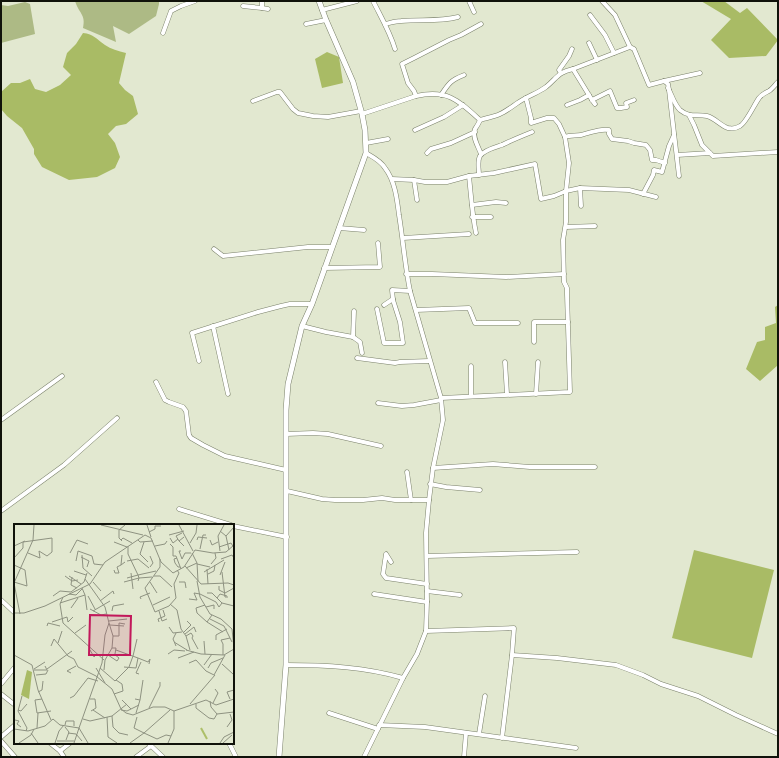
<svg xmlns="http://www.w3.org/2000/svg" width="779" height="758" viewBox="0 0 779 758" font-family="'Times New Roman',serif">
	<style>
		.green { fill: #adba85 }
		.forest { fill: #a9bb65 }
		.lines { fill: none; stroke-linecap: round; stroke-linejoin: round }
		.minor-casing { stroke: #7a806a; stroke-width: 5 }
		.tertiary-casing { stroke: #7a806a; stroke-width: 6 }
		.minor { stroke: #fff; stroke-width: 4 }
		.tertiary { stroke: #fff; stroke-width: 5 }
		.inset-river { fill: none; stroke: #adbf69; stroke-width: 2 }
		.inset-road { fill: none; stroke: #8e9281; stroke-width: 1 }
		.view { fill: #c2185b; fill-opacity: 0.15; stroke: #c2185b; stroke-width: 2 }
		.inset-edge { fill: none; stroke: #10120a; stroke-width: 2 }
	</style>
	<rect width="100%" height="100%" fill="#e2e8d0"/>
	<g class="green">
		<path d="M75 1H159V4L156 16 129 34 113 26 116 42 83 28C86 14 79 14 75 1Z"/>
		<polygon points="25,2 30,4 35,34 1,43 1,5 8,6"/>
	</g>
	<g class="forest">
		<polygon points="701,1 724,1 740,13 747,8 778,40 766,56 729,58 711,40 731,19"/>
		<path d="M83 33C94 34 96 39 105 45 111 49 118 51 126 53L119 83 125 90 133 96 138 114 126 124 116 126 108 134 115 143 120 157 115 168 97 177 69 180 42 167 34 154V149L22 128 7 116 1 109V92L11 83H20L30 79 35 89 46 92 60 85 71 75 63 67 67 53 76 44Z"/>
		<polygon points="327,52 339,57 343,83 322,88 315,59"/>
		<polygon points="778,305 778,365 760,381 746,369 757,342 765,340 765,327 776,323 775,307"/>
		<polygon points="694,550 774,570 752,658 672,638"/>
	</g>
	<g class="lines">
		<g class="minor-casing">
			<g id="minor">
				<path d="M373 1C381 17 390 32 395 49"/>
				<polyline points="469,1 474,12"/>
				<polyline points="602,1 615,15 630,47"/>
				<polyline points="243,6 262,8 268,9"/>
				<polyline points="262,8 262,1"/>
				<polyline points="322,10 357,1"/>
				<polyline points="590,15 605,35 614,53"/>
				<polyline points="306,24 326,20"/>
				<path d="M385 24C390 23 396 21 401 21 420 19 439 22 458 17"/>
				<polyline points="163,33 171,11 181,6 195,1"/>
				<polyline points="589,43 597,60"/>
				<polyline points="573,69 592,100 595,104"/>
				<polyline points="561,73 559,70 569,56 572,49"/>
				<polyline points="664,81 668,84 669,90 679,176"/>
				<path d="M668 88C672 95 674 104 680 110 690 118 696 114 707 116 715 118 721 126 728 128 733 129 737 128 740 126 746 123 754 105 759 98 762 94 765 93 769 91 772 89 775 85 778 82"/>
				<path d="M441 95C449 83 451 80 464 75"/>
				<polyline points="416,96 414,91 408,83 402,64 414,58 449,40 461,35 481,24"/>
				<polyline points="526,98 531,118 531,123 547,118 554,118 559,124 565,137"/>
				<polyline points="592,100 610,91 617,108 621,108 627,107 626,103 634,100"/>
				<polyline points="253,101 277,92 280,92 293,109 298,113 313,116 328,117 361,111"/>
				<polyline points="567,105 580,100 589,95"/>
				<path d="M362 114 416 96C447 89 458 100 480 120 486 118 494 117 500 114 509 110 516 103 524 99 531 95 539 92 546 87 557 78 558 72 573 69L630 47 634 49 649 85 664 81 700 73"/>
				<polyline points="689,115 694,125 702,145 710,153"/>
				<path d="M480 120C479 123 477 126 475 129 472 137 478 146 481 154"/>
				<polyline points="415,130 444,117 463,105"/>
				<polyline points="366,143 388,139"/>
				<path d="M366 153C373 157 381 161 385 168 395 181 397 199 399 215 403 240 405 266 410 291L441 398 443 420 433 468 429 500 426 533 427 602 426 631"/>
				<polyline points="427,153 431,149 451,143 475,132"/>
				<polyline points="677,155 710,153 713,156 778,152"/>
				<path d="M479 175C479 169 477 161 480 156 484 150 496 147 502 145 512 140 522 136 532 132"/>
				<path d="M469 176C471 195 472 214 476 233"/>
				<polyline points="392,179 414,180 425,182 447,182 469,176 494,173 535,164 541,199 554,196 566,191 580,188 629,190 656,197"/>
				<polyline points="414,180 417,200"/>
				<polyline points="580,188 581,206"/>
				<polyline points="643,194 653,175 654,170 662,172 669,146 674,135"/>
				<polyline points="472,205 496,202 506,203"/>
				<polyline points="472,217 491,217"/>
				<polyline points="566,227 595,226"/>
				<polyline points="339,228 364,230"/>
				<polyline points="403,238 469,234"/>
				<polyline points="214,249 223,256 308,247 332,247"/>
				<polyline points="324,268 380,267 378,243"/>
				<polyline points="406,274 432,274 506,277 564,274"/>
				<polyline points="384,305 393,299"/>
				<polyline points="377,309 384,343 403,343 400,322 393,300 392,290 410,291"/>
				<polyline points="416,310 469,308 475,323 518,323"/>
				<polyline points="213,326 228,394"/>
				<polyline points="302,326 326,332 353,337 360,342 362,353"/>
				<polyline points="353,337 354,311"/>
				<polyline points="534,342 534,322 568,322"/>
				<polyline points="357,358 395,363 400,362 429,361"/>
				<polyline points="199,361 192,333 258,312 281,306 290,304 312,304"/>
				<polyline points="505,362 507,394"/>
				<polyline points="156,382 165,400 169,402 183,407 186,411 189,435 191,438 203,445 225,456 286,470"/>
				<polyline points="536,394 538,362"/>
				<polyline points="471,396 471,366"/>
				<path d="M441 398 570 392 567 294V288L564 282 563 240 566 222V191L569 163 565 137C570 135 576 136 581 135 591 133 599 128 609 130V134L612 139 628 141 634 143 646 145 650 150 652 160H656L665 163"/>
				<polyline points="378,403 402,406 414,405 441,400"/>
				<polyline points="1,420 62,376"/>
				<polyline points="286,434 313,433 328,434 381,446"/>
				<polyline points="433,468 493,464 530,467 595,467"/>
				<polyline points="407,472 411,500"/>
				<polyline points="430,484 446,487 480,490"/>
				<polyline points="287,491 322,499 335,500 363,500 382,498 395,500 429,500"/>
				<polyline points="179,509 231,525"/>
				<polyline points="1,511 64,465 117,418"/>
				<polyline points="233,526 287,537"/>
				<polyline points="427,556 577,552"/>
				<polyline points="391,562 386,554 383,574 386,578 427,584"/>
				<polyline points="427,591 460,595"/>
				<polyline points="374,594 427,602"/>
				<polyline points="1,600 15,613"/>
				<polyline points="512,655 557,658 616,665 643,675 661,684 698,696 736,715 778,734"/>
				<path d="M286 665C326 665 365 667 403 678"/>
				<polyline points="1,684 15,667"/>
				<polyline points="1,694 15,705"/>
				<polyline points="329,713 378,729"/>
				<polyline points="379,725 425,727 576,748"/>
				<polyline points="479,734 485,696"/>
				<polyline points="1,737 15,725"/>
				<polyline points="1,741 15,757"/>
				<polyline points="50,743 60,751 64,757"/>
				<polyline points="148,743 163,757"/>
				<polyline points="229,743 236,757"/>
				<polyline points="60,751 70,743"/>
				<polyline points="136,757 151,746"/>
				<polyline points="364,757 403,678 417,654 426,631 514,628 512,655 502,738"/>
				<polyline points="464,757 466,733"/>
			</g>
		</g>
		<g class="tertiary-casing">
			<polyline id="tertiary" points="279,757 286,665 286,410 288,384 302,326 312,304 366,153 365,130 362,114 353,82 326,20 319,1"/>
		</g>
		<use href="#minor" class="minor"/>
		<use href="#tertiary" class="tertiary"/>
	</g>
	<g transform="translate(14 524)">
		<rect width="220" height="220" fill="#e2e8d0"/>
		<path d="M13 146 18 148 15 175 7 171Z" fill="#a9bb65"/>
		<path class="inset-river" d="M187 204 193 215"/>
		<path class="inset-road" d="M87 1 129 11M133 1 137 13M165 1 179 27M206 7 212 12 220 3M135 8 141 5V2H147M155 11 170 7M212 12 215 26M156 14 159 19 164 15M107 16 109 14 118 19M124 16 126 18 139 17M183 16 184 13 193 14M196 16 198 21 204 18M108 17 105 14V6L111 1M165 17 162 12 168 9M100 18 113 23M130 18 126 30 134 38M176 19 182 9 183 1M156 20 159 23V32H162L167 45M0 22 11 17M114 22V30L124 51 142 47M141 22 151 20 153 17M170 22 165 17 170 13M205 23 217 19 220 24M186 25 189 11H192M167 27H165L168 35 171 29H177M206 27 204 12 210 1M56 29 63 16 74 20M178 29 183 39 184 57M68 31 69 44 78 52M108 31 107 41 111 38M136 32 139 39 136 43M67 33 75 37 73 43M0 34 9 24V18L38 14V28L33 32 25 27 26 34 14 29M163 34 160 35 161 39 164 43H166M146 35V43L131 64 141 88 155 82 162 74 160 60 165 49 163 46M207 35 218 31 220 34M62 37 64 27 78 32 80 40 89 41M113 37 124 35 135 44M183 40 196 43M197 40 202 34 201 29M0 41 11 46 13 62 0 58M171 42 187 60 214 59 220 61M172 44 183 39M193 45 194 60M100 46 101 49H105L103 43 107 41M60 47 72 51M190 48 210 36M208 48 211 73H214M117 49 119 65M194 50 200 47 201 41M206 51 211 38M51 52 58 57 64 56M55 52 67 60M140 52H146L158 63M58 53 57 61 63 64M113 54 124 51 125 54 138 53M71 55 91 83 95 99 91 111 88 139 65 204 74 219M183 57 186 73 196 90 207 95 218 105 220 124M79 58 87 67M110 58 125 54 124 57M136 58 143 69M165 58H171L172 64M205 62V66L211 69 220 64M193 69H198L208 79M55 70 62 71 68 65M186 70 202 78 205 83 208 79 220 82M71 71 73 86M39 72 46 67 57 68 70 58 73 49M74 72 81 85M49 73 46 80 49 99 90 136M203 74 206 70 213 72M127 75 126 73 136 69M175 75 183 76 180 69 186 70M86 77 99 67 100 70M46 79 71 71 68 64M156 80 163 86 167 105 172 112 176 126M139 81 156 73M191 81 182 84 183 89 193 98 198 91M192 83 200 81V85M57 84 64 74M76 85 87 91 92 90M79 87 96 77M98 87 99 82 110 80M145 87 148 97 153 95M0 89H10L31 82 76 60 91 38 131 11 137 14 147 38 159 49 170 43 181 26 199 29 212 28 220 21M6 90 0 59 19 16 20 1M196 95 210 102 218 118M95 97 113 95M38 98 53 93 54 98 59 93M145 98 144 95 151 92 149 86M193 98 209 108M95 99 99 112 98 124M96 101 110 102M33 102 34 99 46 102M155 103 159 109 168 108M170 108 177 101 173 97M61 109 72 101M171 110 180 103 182 108M99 112H105V99L111 100M172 112 177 109 179 112 178 114 184 125M202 116V111L213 105M190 117 191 130M160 118 173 126M44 119 48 107M37 122 40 115 54 132 60 135 64 143 82 152M162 122 159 115 162 109M76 126 80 133 83 130M102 126 124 134 122 144 110 143M172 126 187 130 210 131 220 125M154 130 160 126 171 127M0 131 18 141 24 166 37 196M94 131 103 137 105 134 100 130M209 131V120L207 116 216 114M119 132 123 115M124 134 134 138 136 135 135 140M164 134 180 128M175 139 182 136 192 147 200 151 211 131M208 140 219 150M190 141 198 130M82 144 91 159M86 144 101 157 115 143 119 132M194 144 197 139 209 134M20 145 31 138M33 145 58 127M20 146H33L31 142M90 146 91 136 98 124H102L101 130M57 149 53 147 62 142M125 150 122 149 127 138M22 151 32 150 34 146M82 152 98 165 107 185 112 189 119 191 139 183H151L160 187 192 176 202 181 220 175M24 168 28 166 29 157M100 170 109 167 108 160 102 156M8 172 4 187 13 204 12 207M56 174 60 172 74 154 84 157M28 175 21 176 23 189 37 187M76 175H81L82 184 77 187M121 175 126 176 122 189M216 175 213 168 220 166M108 176 117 185M126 176 129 156M196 177 197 183 203 190 220 188M199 179 204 169 201 165M176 180 201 151M182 180V184L195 194 200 195 203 190M135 184 146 162V158M4 186 7 187 13 180M79 186 91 194M107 186 113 187 125 181M156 186 130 209 143 215 152 211 157 212M98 192 99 203 105 209 114 211M93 193 94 213 103 219M69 195 76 197 98 192 113 180M1 196 5 197 3 200 7 203M51 201 52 197H60V202M51 203 55 208 52 216M213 203 218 196 216 190M23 204 24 189M0 205 14 207 31 202 39 195 46 201 65 204 60 219M17 209 24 219M54 209 62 210 68 217M43 217H60M5 219 17 211 20 205M41 219 45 207 50 201M116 219 130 209 120 204 123 193M154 219 160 205V187M206 219 210 213 220 208M209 219 218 211"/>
		<path class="view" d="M76 91 117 92 116 131H75Z"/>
		<rect width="220" height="220" class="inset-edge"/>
	</g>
	<rect width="779" height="758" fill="none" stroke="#10120a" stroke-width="4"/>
</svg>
